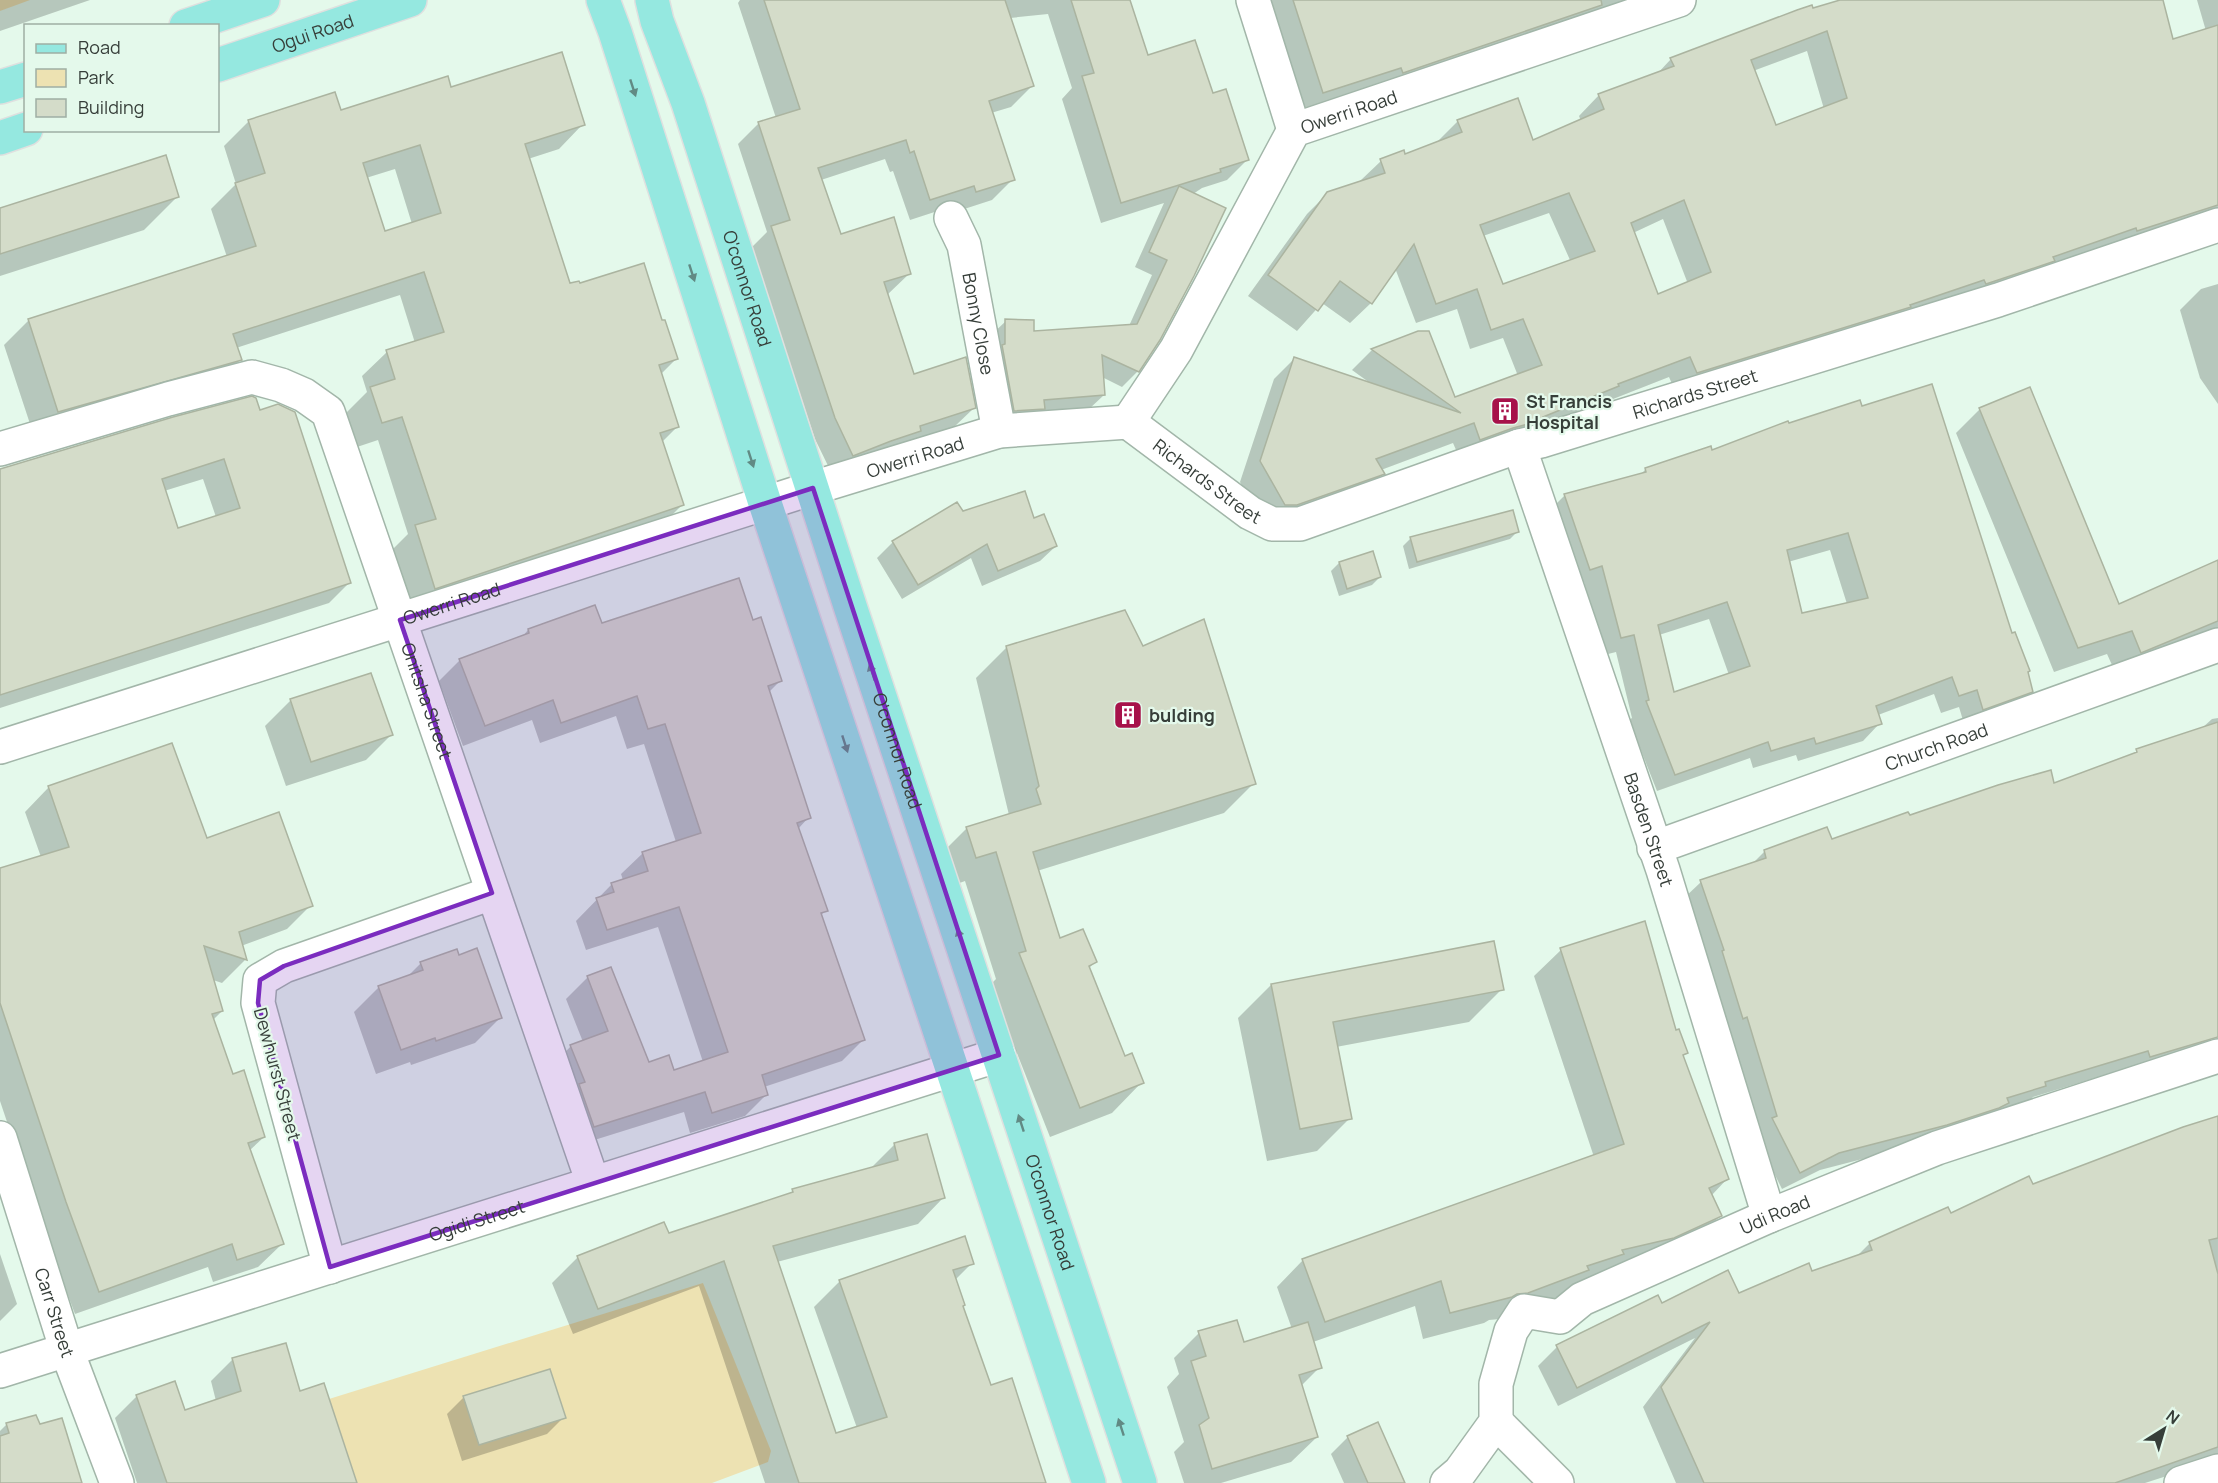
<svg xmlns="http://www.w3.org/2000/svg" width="2218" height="1483" viewBox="0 0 2218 1483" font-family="Manrope,sans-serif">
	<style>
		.green { fill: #ede2b2 }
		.shadow { fill: #0003; fill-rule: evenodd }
		.building { fill: #d4dcc9; stroke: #abb4a0; stroke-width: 1.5; fill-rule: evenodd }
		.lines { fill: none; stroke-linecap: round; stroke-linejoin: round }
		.minor-casing { stroke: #a2b6a9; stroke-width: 36 }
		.major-casing { stroke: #dfe0df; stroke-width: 36 }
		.minor { stroke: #fff; stroke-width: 33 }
		.major { stroke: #95e8e0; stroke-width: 33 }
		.oneway { fill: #618a84 }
		.marked { fill: #7b2cbf; fill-opacity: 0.2; stroke: #7b2cbf; stroke-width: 4.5; stroke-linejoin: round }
		.labels { text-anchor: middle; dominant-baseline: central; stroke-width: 4.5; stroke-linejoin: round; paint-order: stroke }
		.street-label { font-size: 18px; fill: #363e39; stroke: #e4f9eb }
		.poi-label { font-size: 18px; font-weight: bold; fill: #363e39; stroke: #e4f9eb; text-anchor: start }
	</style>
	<rect width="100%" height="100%" fill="#e4f9eb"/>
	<g class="green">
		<polygon points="0,0 30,0 0,11"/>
		<polygon points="703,1283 771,1451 768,1462 712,1483 356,1483 329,1399"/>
	</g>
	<g class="shadow">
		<polygon points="0,0 90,0 0,31"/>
		<polygon points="740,0 1128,0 1147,57 1212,95 1248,159 1227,180 1202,188 1193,194 1138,371 1122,387 1102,377 1104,395 1088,410 999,426 990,336 1006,321 1033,332 1129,326 1152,275 1135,267 1164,203 1101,223 1062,99 1072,88 1048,14 1010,18 1032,86 1011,107 991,113 1013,179 992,200 955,212 953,206 910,220 893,171 890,172 885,159 821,180 840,236 910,273 887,295 913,376 974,408 953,428 833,476 815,439 751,248 767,232 738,144 759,123 776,118 738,3"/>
		<polygon points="1266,0 1652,0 1305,109 1279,28"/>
		<path d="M1845 0H2162L2172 41 2206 31 2197 0H2218V228L1676 393 1669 377 1460 459 1453 443 1381 470 1383 474 1362 494 1264 525 1240 482 1274 379 1294 359 1370 383 1352 370 1372 350 1418 332 1454 399 1518 376 1503 338 1470 349 1457 309 1416 323 1395 268 1371 303 1350 323 1322 303 1297 331 1248 296 1307 214 1328 193 1360 181 1381 161 1405 156 1438 141 1458 121 1532 142 1581 121 1579 116 1599 95 1657 74 1671 59ZM1807 51 1824 109 1775 127 1753 71ZM1549 213 1570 260 1502 286 1483 236ZM1663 219 1688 284 1657 296 1633 233Z"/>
		<path d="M450 89 583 124 559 149 528 159 569 285 661 322 676 359 661 374 677 427 662 442 682 505 657 530 411 612 391 551 408 534 378 440 357 447 346 413 367 392 362 376 387 352 415 343 400 295 236 348 240 360 215 384 34 436 4 345 29 320 227 257 211 209 236 184 224 146 249 121 340 112ZM395 169 412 224 384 233 366 178Z"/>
		<polygon points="177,197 144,230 0,276 0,210"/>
		<polygon points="2218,284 2218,404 2200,378 2180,310 2201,289"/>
		<polygon points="1980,409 2118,606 2218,562 2218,634 2117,676 2107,654 2054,672 1956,433"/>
		<path d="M259 412 350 582 329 603 0 708V471ZM203 479 216 517 177 530 164 491Z"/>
		<path d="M1787 423 2011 635 2032 691 2014 709 1965 727 1959 707 1941 713 1934 694 1878 715 1880 723 1863 741 1798 761 1796 755 1753 768 1750 758 1657 791 1629 720 1632 718 1616 652 1604 655 1584 582 1572 586 1547 513 1565 495 1640 475 1646 469 1711 452ZM1830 550 1847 604 1801 614 1788 562ZM1709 619 1729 675 1673 694 1659 635Z"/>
		<polygon points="957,504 962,512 1033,520 1056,546 1040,561 982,586 971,558 902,599 877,558 893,542"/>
		<polygon points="1518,531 1510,539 1409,569 1403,546 1411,538"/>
		<polygon points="1372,553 1380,577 1372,585 1339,596 1331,571 1339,563"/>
		<polygon points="752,622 780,681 769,692 809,817 798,829 826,910 820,916 864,1039 842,1061 764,1087 767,1094 745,1116 690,1133 684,1112 572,1147 550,1068 571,1046 583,1042 566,999 588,977 648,1064 673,1071 703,1062 658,927 586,950 576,921 612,884 623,880 621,874 643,853 676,842 644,744 627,749 616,716 540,743 532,720 463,746 439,681 460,660 522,637 528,630 601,625"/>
		<polygon points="1007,647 1142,648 1254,783 1224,813 1037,871 1059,940 1095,962 1089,968 1124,1058 1142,1082 1112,1113 1050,1137 990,985 996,979 965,881 946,888 937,858 967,828 1009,815 976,678"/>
		<polygon points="370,674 391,735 366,760 286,786 265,726 290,701"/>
		<polygon points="2218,718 2218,1014 2213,1037 2196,1055 2131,1067 2033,1097 2027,1103 1928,1142 1820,1170 1782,1189 1756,1137 1683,899 1701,882 1752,864 1764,852 1831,841 1909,817 2053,785 2133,755 2137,751 2202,728 2212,719"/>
		<polygon points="171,745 206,840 311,905 287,929 241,946 245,960 222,983 213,980 222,1011 213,1020 232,1076 264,1137 249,1151 282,1244 258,1267 213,1282 208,1267 75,1314 42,1226 0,1101 0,874 41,857 25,812 48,788"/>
		<polygon points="1561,950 1675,1032 1686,1052 1682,1057 1727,1179 1711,1196 1720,1216 1693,1243 1567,1290 1560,1296 1500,1319 1489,1320 1484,1323 1423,1339 1415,1306 1313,1342 1320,1367 1301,1386 1317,1437 1291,1462 1221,1483 1184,1483 1174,1452 1184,1442 1167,1387 1179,1374 1174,1358 1199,1333 1243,1344 1292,1329 1277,1287 1303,1260 1594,1157 1534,976"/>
		<polygon points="421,963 500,1018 475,1043 411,1065 410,1062 376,1074 354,1012 379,987 407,977"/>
		<polygon points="1271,985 1502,989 1469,1022 1336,1047 1350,1118 1317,1151 1267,1161 1238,1018"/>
		<polygon points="2218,1118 2218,1455 2182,1468 2176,1473 2145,1483 1676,1483 1643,1407 1695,1338 1558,1406 1538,1366 1557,1347 1662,1305 1739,1295 1811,1272 1856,1257 1870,1243"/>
		<polygon points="926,1135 943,1198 918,1224 777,1262 835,1435 857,1428 814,1307 840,1281 972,1263 955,1280 962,1307 990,1386 1044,1483 765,1483 699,1286 573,1334 552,1283 578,1257 668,1235 789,1194 793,1191 870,1169 894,1145"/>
		<polygon points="0,1254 17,1304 0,1321"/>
		<polygon points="233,1359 299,1393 354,1483 137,1483 115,1418 137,1396 184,1412 216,1401 211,1381"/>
		<polygon points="464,1397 564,1417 547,1434 462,1461 447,1414"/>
		<polygon points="7,1424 69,1483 0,1483 0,1431"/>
		<polygon points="1348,1437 1404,1483 1344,1483 1331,1454"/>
	</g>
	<g class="building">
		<polygon points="764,0 1005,0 1034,86 989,101 1015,180 976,192 974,186 930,200 914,151 910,153 906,140 818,168 841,234 894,217 911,274 884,282 914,374 966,357 976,408 920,426 921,431 891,441 853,456 835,418 771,226 790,220 758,122 800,109"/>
		<polygon points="1071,0 1130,0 1148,55 1195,40 1213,93 1226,89 1249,160 1220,169 1221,172 1121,203 1082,76 1094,73"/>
		<polygon points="1293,0 1601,0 1602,5 1403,73 1401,68 1323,93"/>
		<path d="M1840 0H2163L2173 39 2218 25V205L2137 231 2136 228 2053 257 2055 261 1986 284 1984 280 1910 305 1911 307 1697 373 1690 357 1618 384 1619 386 1543 417 1544 420 1513 428 1480 440 1474 423 1376 459 1385 474 1297 505H1285L1260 461 1294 357 1461 413 1371 349 1418 331H1429L1455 397 1542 365 1523 319 1491 330 1477 289 1436 304 1414 244 1372 304 1340 281 1318 311 1268 275 1327 192 1385 173 1380 159 1404 150 1405 154 1462 132 1457 120 1518 98 1533 140 1604 109 1598 94 1674 66 1670 58 1797 10 1812 5 1813 8ZM1827 31 1847 98 1776 125 1751 60ZM1569 193 1595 251 1503 284 1480 225ZM1684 200 1711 272 1658 294 1631 223Z"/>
		<path d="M562 52 585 125 525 144 570 283 579 281 580 283 644 263 662 320H665L678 359 659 365 679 427 660 433 684 505 435 589 415 525 436 519 402 417 382 423 370 387 395 379 386 350 444 332 424 272 233 334 242 360 58 412 28 319 256 246 235 183 265 173 248 120 335 92 341 110 448 76 451 87ZM420 145 441 213 385 231 363 163Z"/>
		<polygon points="166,155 179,197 0,254 0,208"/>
		<polygon points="1179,186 1226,208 1194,276 1160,340 1139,372 1102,355 1105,395 1044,400 1045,409 1014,411 1002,345 1005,344 1005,319 1034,320 1034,331 1137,324 1167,260 1149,252"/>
		<path d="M1932 384 2012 633 2015 632 2030 671 2028 672 2033 692 1983 710 1977 690 1959 696 1952 677 1876 706 1882 724 1816 744 1814 738 1771 751 1768 742 1675 775 1646 701 1649 700 1634 635 1621 638 1602 566 1590 570 1564 494 1646 472 1645 468 1711 446 1712 450 1788 421 1789 423 1860 400 1862 406ZM1848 533 1868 598 1802 613 1787 550ZM1727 602 1750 666 1674 692 1658 625Z"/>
		<polygon points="2030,387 2119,604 2218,560 2218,621 2141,653 2132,631 2078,648 1979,408"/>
		<path d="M252 396 256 398 260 410 278 404 295 412 351 583 0 695V469L173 417ZM224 459 240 508 178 528 162 479Z"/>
		<polygon points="1025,491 1034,518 1044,514 1057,546 998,571 987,544 918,585 892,541 957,502 963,511"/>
		<polygon points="1513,510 1519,532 1417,562 1410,537"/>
		<polygon points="1373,551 1381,577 1347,589 1339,562"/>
		<polygon points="739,578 753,620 761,617 782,681 768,686 811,818 797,823 828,911 821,913 865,1040 762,1075 768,1095 712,1113 705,1092 594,1127 579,1084 585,1082 570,1045 608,1031 587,976 611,967 649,1062 669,1055 674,1070 728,1052 679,907 607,930 596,898 614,892 611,883 648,871 642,852 701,833 665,724 648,729 637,696 561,723 553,700 485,726 459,659 529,633 528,629 595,605 602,623"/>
		<polygon points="1125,610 1143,646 1204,619 1256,784 1033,852 1060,938 1083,929 1097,962 1089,966 1125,1056 1132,1053 1144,1083 1080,1108 1019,953 1026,951 996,852 976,858 966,827 1041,804 1036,789 1039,786 1006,646"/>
		<polygon points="371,673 393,735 311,762 290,699"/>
		<polygon points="2218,722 2218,1037 2150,1057 2148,1051 2045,1082 2046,1086 2007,1098 2009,1103 1999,1108 1947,1125 1839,1153 1800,1173 1772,1118 1777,1116 1747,1017 1743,1019 1722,951 1724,950 1700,880 1766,858 1764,850 1827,827 1832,839 1908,812 1910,815 1998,785 2051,770 2054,783 2137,752 2136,749"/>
		<polygon points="172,743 207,838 279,812 313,906 239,932 247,960 204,946 223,1011 212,1014 233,1074 244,1070 265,1137 248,1143 284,1244 237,1260 232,1244 99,1292 66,1202 0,1003 0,868 69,847 48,786"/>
		<polygon points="1645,921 1676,1030 1679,1029 1688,1053 1683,1055 1729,1179 1709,1188 1722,1216 1674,1238 1622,1250 1624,1254 1587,1266 1589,1270 1528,1293 1517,1294 1512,1297 1489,1303 1450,1313 1441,1281 1325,1322 1302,1259 1624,1144 1560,948"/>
		<polygon points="1494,941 1504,990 1333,1022 1352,1119 1300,1129 1271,984"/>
		<polygon points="477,948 502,1018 436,1041 435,1038 401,1050 378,986 423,970 420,962 457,949 459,955"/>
		<polygon points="2218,1116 2218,1238 2209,1240 2218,1274 2218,1447 2115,1483 1704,1483 1661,1387 1710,1322 1577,1388 1556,1345 1658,1295 1662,1303 1728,1270 1739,1293 1809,1263 1812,1271 1872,1250 1869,1242 1948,1207 1951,1213 2029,1176 2033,1184 2183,1127"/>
		<polygon points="927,1134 945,1198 773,1246 836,1433 887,1417 839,1280 965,1236 974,1264 953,1270 965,1305 963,1306 991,1385 1012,1378 1046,1483 799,1483 724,1261 598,1309 577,1256 664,1222 669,1233 793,1192 792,1189 898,1160 894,1143"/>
		<polygon points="1237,1320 1244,1342 1308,1322 1322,1368 1299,1375 1318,1437 1212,1469 1199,1425 1209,1418 1191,1361 1206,1356 1198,1331"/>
		<polygon points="286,1343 300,1391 324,1383 357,1483 167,1483 136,1395 175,1381 185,1410 241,1391 232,1358"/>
		<polygon points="550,1369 566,1418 479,1445 463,1396"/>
		<polygon points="36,1415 40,1424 62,1418 82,1483 0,1483 0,1436 9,1433 6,1423"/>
		<polygon points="1378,1422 1405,1483 1368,1483 1347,1436"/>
	</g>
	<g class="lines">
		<g class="minor-casing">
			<g id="minor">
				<polyline points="1253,0 1294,130"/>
				<path id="s1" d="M951 218 964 245 999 431"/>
				<path id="s2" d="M1128 422 1250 513 1272 524H1300L1519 446 1541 441 1998 300 2218 225"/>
				<path id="s3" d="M1128 422 1176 350 1294 130 1679 0"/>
				<path id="s4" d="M1519 446 1663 870 1769 1216"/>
				<path id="s5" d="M0 449 168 399 252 377 281 385 304 395 328 412 593 1183"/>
				<path id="s6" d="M0 747 813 488 999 431 1128 422"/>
				<path id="s7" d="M1654 848 2218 645"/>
				<path id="s8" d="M0 1138 67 1351 117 1483"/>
				<polyline points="330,1267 258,1003 260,980 284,966 492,893"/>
				<path id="s9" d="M0 1371 999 1055"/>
				<polyline points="1496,1422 1557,1483"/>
				<path id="s10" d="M1447 1483 1460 1472 1496 1422V1384L1511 1331 1524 1311 1560 1317 1582 1299 1769 1216 1937 1148 2218 1056"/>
				<polyline points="2181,1483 2218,1471"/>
			</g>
		</g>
		<g class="major-casing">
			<g id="major">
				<polyline points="603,0 615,32 765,503 1089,1483"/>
				<path id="s11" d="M652 0 657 21 688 103 851 609 1140 1483"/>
				<polyline points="186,26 263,0"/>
				<path id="s12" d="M218 65 410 0"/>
				<polyline points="0,87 26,79"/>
				<polyline points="0,138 26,129"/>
			</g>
		</g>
		<use href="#minor" class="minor"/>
		<use href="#major" class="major"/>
	</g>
	<defs><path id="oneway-solid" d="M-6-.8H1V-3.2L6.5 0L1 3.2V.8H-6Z" transform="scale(1.5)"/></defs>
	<g class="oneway">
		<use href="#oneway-solid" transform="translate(633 88) rotate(72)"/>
		<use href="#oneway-solid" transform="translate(692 273) rotate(72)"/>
		<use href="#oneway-solid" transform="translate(751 459) rotate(72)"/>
		<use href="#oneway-solid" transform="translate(872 672) rotate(-108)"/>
		<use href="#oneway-solid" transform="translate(845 744) rotate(72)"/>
		<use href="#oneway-solid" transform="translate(960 937) rotate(-108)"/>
		<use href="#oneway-solid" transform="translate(1021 1123) rotate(-108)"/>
		<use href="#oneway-solid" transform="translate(1121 1427) rotate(-108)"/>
	</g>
	<path class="marked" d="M813 488 999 1055 330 1267 258 1003 260 980 284 966 492 893 400 620Z"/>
	<defs>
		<g id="building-square" transform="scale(1.5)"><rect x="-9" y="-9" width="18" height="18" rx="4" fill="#a7124a" stroke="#e4f9eb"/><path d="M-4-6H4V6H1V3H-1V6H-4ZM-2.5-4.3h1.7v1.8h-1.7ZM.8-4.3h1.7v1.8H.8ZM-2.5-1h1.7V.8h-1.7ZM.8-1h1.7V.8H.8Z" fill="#fff"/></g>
	</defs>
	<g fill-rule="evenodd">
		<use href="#building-square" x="1505" y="411"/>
		<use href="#building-square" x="1128" y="715"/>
	</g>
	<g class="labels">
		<g class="street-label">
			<text stroke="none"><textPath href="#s12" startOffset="100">Ogui Road</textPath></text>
			<text stroke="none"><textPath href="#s3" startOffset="394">Owerri Road</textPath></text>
			<text stroke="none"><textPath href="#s11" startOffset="304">O'connor Road</textPath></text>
			<text stroke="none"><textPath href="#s1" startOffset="110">Bonny Close</textPath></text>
			<text stroke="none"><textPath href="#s2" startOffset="621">Richards Street</textPath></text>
			<text stroke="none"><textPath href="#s6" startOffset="960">Owerri Road</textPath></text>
			<text stroke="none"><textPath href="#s2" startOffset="99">Richards Street</textPath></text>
			<text stroke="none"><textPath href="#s6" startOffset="474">Owerri Road</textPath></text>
			<text stroke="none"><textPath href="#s5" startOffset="652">Onitsha Street</textPath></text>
			<text stroke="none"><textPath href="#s7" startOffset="300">Church Road</textPath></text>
			<text stroke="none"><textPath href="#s11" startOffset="790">O'connor Road</textPath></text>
			<text stroke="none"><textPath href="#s4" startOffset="405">Basden Street</textPath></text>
			<text transform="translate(278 1074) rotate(75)">Dewhurst Street</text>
			<text stroke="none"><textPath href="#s11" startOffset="1276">O'connor Road</textPath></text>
			<text stroke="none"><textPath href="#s10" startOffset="471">Udi Road</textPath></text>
			<text stroke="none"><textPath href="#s9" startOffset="500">Ogidi Street</textPath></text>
			<text stroke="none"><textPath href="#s8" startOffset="183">Carr Street</textPath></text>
		</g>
		<g class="poi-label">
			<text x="1526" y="401">St Francis<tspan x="1526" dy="21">Hospital</tspan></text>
			<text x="1149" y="715">bulding</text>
		</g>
	</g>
	<rect x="24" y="24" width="195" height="108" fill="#e4f9eb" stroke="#9eaea4" stroke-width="1.5"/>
	<rect x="36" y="44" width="30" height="9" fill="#95e8e0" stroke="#9eaea4" stroke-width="1.5"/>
	<text x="78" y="54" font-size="18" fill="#363e39">Road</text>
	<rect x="36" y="69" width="30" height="18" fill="#ede2b2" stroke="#9eaea4" stroke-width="1.5"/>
	<text x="78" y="84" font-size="18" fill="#363e39">Park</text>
	<rect x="36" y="99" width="30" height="18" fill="#d4dcc9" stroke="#9eaea4" stroke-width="1.5"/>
	<text x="78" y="114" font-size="18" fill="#363e39">Building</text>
	<g transform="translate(2164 1429) rotate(37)" stroke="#e4f9eb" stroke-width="4.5" paint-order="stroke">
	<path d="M0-4.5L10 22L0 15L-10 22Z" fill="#363e39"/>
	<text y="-9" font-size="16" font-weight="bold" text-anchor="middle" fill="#363e39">N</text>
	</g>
</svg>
